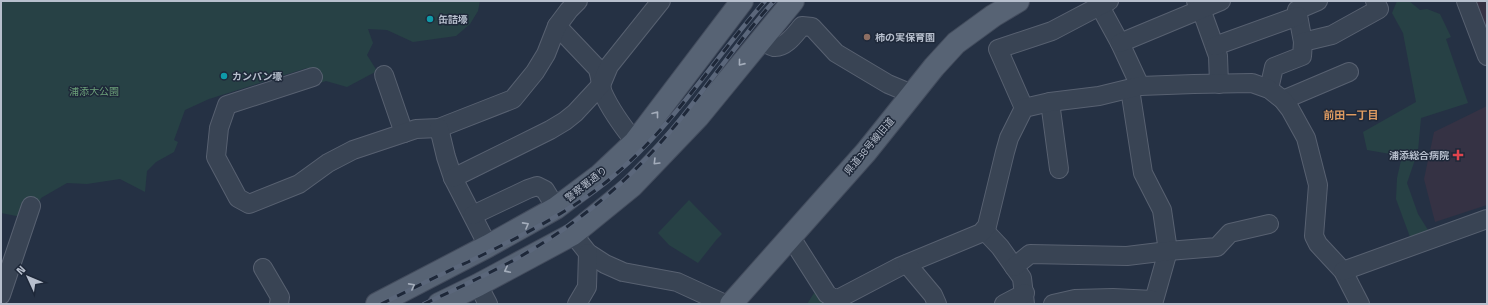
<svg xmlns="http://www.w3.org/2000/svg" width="1488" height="305" viewBox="0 0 1488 305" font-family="'Titillium Web','Noto Sans JP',sans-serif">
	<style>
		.medical { fill: #353244 }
		.green { fill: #274145 }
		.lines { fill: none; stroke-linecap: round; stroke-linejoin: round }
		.minor-casing { stroke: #586171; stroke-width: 20 }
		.major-casing { stroke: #434c5d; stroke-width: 24 }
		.minor { stroke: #394454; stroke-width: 18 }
		.major { stroke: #576374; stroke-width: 22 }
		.rail-casing { stroke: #5b677b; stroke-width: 4.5 }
		.rail { stroke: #1e2839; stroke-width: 3; stroke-dasharray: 9; stroke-linecap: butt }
		.oneway { stroke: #a4adbb }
		.culture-dot { fill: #0f9aa8; stroke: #1e2839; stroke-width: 1.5 }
		.education-dot { fill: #8d6e63; stroke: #1e2839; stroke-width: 1.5 }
		.health-dot { fill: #e0444e; stroke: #1e2839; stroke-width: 1.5 }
		.labels { text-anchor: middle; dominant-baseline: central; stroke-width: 3; stroke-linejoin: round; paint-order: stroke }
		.poi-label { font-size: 10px; font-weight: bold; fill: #b7bfcd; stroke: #1e2839; text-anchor: start }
		.park-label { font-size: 10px; fill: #6ca079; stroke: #1e2839 }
		.street-label { font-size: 10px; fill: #b7bfcd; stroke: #1e2839 }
		.neighbourhood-label { font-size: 11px; font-weight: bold; fill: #de9b61; stroke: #1e2839 }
	</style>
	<rect width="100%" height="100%" fill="#253144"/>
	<g class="medical">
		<polygon points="1476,1 1487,1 1487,30"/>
		<polygon points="1487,106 1487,205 1435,222 1424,179 1434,132"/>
	</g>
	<g class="green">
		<polygon points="1,1 480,1 478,11 470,24 456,36 413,42 387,30 368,29 373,43 367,55 377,71 347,87 326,81 313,85 307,68 209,99 185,110 174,140 178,142 174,152 156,162 147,171 145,192 120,179 87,184 67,183 41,198 32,219 1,213"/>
		<polygon points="1397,1 1409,1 1420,10 1427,9 1440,14 1451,37 1446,39 1468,103 1421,118 1418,151 1407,183 1418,214 1428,230 1410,237 1396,199 1397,178 1402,156 1367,150 1363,132 1416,102 1403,33 1392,13"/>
		<polygon points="689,200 722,234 717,239 698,263 669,245 658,233"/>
		<polygon points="814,293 832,304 807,304"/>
	</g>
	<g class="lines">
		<g class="minor-casing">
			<g id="minor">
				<polyline points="1097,1 1120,43 1140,86"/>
				<polyline points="1196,1 1201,9 1218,56 1219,84"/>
				<polyline points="1466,1 1487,56"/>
				<path d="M557 26 597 68C601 76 600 85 603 93 611 111 623 127 635 142"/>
				<path d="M760 40C764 42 770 46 774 47 786 48 795 34 802 26L812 27 836 53 888 84 912 94"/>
				<polyline points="1303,42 1297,10 1318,1"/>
				<polyline points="1120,43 1221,1"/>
				<polyline points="1215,46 1298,16"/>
				<polyline points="384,75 404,133"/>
				<polyline points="313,77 227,105 219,128 216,157 238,198 249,204 299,184 328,163 353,150 416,129 439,128 513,99 535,72 546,54 557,26 569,10 578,1"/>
				<polyline points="1130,89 1143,173 1162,210 1168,251 1153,304"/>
				<polyline points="1269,89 1274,67 1302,56 1303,42 1332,35 1379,9 1375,1"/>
				<polyline points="1283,100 1349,72"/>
				<polyline points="1050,102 1059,169"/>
				<polyline points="1024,108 998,49 1052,31 1109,1"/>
				<polyline points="439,128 446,157 453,178 488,246"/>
				<polyline points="453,178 550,130 565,121 575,113 601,85 609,66 661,1"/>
				<polyline points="473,215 528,189 537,186 545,190 556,208"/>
				<polyline points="984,230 1000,247 1022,278 1025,304"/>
				<polyline points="573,234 588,253 605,264 623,272 677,282 725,304"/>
				<polyline points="790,236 827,294 836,300 899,267 981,233 987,226 1005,152 1009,138 1024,108 1050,102 1099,96 1140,86 1194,84 1252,83 1269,89 1283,100 1290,109 1306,138 1318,185 1314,236 1318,244 1343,271 1360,304"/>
				<polyline points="907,264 933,295 937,304"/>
				<polyline points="1014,267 1030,254 1127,256 1168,251 1217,247 1230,233 1269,224"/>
				<polyline points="263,268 280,297 279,304"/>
				<polyline points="1343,271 1487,219"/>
				<polyline points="478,285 488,304"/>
				<polyline points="1,295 31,206"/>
				<polyline points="577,304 587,287 588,253"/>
				<polyline points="1004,304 1025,293"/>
				<polyline points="1053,304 1075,299 1113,298 1153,300"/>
			</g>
		</g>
		<g class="major-casing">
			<g id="major">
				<polyline points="377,304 488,246 556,208 600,175 635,142 742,1"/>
				<polyline points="439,304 478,285 573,234 632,186 698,117 793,1"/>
				<polyline points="731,304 866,152 934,67 956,43 993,16 1018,1"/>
			</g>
		</g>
		<use href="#minor" class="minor"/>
		<use href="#major" class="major"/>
		<g class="rail-casing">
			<g id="rail">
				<path d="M381 304C410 290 439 275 468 262 525 234 582 207 628 163 680 115 718 54 765 1"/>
				<path d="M424 304C454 290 484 276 514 260 572 228 625 185 668 134 705 91 736 43 774 1"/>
			</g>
		</g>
		<use href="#rail" class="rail"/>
	</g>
	<defs><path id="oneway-chevron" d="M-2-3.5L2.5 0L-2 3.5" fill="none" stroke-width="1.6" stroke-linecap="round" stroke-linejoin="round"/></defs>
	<g class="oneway">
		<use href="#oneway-chevron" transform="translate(741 63) rotate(129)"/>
		<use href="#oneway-chevron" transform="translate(656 114) rotate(-52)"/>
		<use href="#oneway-chevron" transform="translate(656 162) rotate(135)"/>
		<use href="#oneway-chevron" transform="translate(526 225) rotate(-29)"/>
		<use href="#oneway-chevron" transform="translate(507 270) rotate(153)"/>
		<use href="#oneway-chevron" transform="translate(412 286) rotate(-28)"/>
	</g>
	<g class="culture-dot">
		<circle cx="430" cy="19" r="4"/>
		<circle cx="224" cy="76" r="4"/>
	</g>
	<circle class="education-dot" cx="867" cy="37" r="4"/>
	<path class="health-dot" d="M1456 149h4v4h4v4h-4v4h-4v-4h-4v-4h4z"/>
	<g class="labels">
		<g class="poi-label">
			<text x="438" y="19">缶詰壕</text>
			<text x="875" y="37">柿の実保育園</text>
			<text x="232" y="76">カンパン壕</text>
			<text x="1449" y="155" text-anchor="end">浦添総合病院</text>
		</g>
		<g class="park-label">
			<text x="94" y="91">浦添大公園</text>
		</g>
		<g class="street-label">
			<text transform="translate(869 146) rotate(-50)">県道38号線旧道</text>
			<text transform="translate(586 184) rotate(-38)">警察署通り</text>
		</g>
		<g class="neighbourhood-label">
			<text x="1351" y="115">前田一丁目</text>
		</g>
	</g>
	<rect width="1488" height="305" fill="none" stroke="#b7bfcd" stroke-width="4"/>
	<g transform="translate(28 277) rotate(314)" stroke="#1e2839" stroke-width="3" paint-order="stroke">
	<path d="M0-3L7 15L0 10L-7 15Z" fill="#b7bfcd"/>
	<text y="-6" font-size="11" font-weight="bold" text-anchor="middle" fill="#b7bfcd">N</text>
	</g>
</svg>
